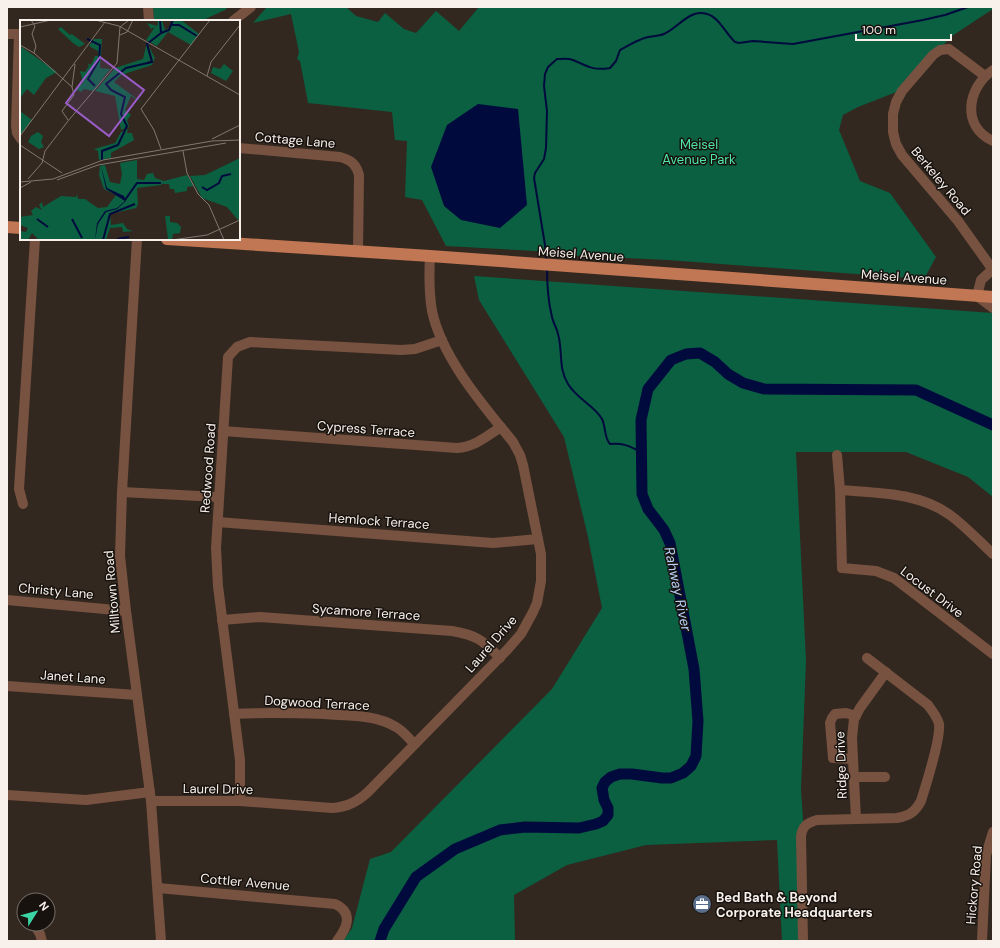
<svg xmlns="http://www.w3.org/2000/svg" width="1000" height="948" viewBox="0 0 1000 948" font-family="'DM Sans',sans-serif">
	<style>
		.green { fill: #0a6041 }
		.water { fill: #000a3d }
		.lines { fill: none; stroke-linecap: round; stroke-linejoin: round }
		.stream { stroke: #000a3d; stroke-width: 2 }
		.river { stroke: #000a3d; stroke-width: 11 }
		.minor { stroke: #775241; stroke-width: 10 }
		.major { stroke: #c17654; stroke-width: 12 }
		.labels { text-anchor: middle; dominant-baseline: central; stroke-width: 3; stroke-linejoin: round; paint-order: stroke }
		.street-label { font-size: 13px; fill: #f8f1eb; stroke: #17120e }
		.park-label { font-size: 13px; fill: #50e6a8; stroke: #17120e }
		.poi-label { font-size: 13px; font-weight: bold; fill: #f8f1eb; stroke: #17120e; text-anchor: start }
		.water-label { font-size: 14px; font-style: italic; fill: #b6cff7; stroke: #17120e }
		.inset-river { fill: none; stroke: #000a3d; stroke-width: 2 }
		.inset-road { fill: none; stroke: #827871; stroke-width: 1 }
		.view { fill: #9a5dca; fill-opacity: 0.15; stroke: #9a5dca; stroke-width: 2 }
		.inset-edge { fill: none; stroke: #f8f1eb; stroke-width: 2 }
	</style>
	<rect width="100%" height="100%" fill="#33281f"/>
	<g class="green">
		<polygon points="153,7 228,7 225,10 201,21 154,21"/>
		<polygon points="267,7 346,7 356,16 378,22 385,13 404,29 416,33 436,11 459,31 479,7 993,7 993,9 952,36 899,91 858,107 843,115 839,130 860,181 890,193 936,257 924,279 668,260 562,255 553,252 446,246 422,200 405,197 407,141 395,140 392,112 308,103 300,61 297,59 299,52 291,14 253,23"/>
		<polygon points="474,276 993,313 993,497 968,477 906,452 796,452 806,661 801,790 806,862 807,941 782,941 777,840 646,845 567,865 514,895 515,941 343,941 352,928 370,859 391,852 552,689 602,608 588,537 564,437 479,300"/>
	</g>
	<polygon class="water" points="478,104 518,109 527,205 500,228 461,220 444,206 431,167 447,125"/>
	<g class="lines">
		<g class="stream">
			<path d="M546 260 545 245 534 178 535 173 544 159 546 148 547 111 544 86 545 74 548 67 557 59C562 59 568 58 573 60 587 66 593 71 610 68L616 61 620 50C629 45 639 39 648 37 653 36 659 36 664 34 677 29 690 8 707 14 719 17 726 34 735 42L739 43 753 41 793 44 923 20 945 15 968 7"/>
			<path d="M547 268C547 284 548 301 552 317 553 323 557 328 558 334 563 351 558 368 568 384 577 399 595 406 602 419 606 427 604 438 610 444 624 443 629 446 641 452"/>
		</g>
		<polyline class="river" points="380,941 384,929 416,877 455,849 500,830 525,827 579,828 596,824 603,821 608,815 608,808 604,800 602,788 605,782 611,777 620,774 632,774 662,778 671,778 683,773 691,766 696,756 698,721 694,669 670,543 664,530 648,509 642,494 641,420 648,389 671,360 686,354 700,353 715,362 728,374 743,383 764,389 916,390 993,425"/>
		<g class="minor">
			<polyline points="148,7 149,21"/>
			<polyline points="233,21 251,7"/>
			<polyline points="7,34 21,34"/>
			<polyline points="19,34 16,126 17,133 21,139"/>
			<path d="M993 70C967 88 961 126 993 141"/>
			<polyline points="985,76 949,49 940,50 933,55 902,91 896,102 893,114 893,132 896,144 902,155 958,221 993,270"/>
			<path d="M239 148 340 157C351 160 356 164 359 175L358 252"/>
			<polyline points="137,239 122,492 120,556 126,611 151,801 161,941"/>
			<polyline points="993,269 981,280 977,296 993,308"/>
			<path d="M223 431 457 448C474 447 486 437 501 427"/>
			<polyline points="837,455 840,490 842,568 876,571 894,578 993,654"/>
			<path d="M840 490C877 493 918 492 950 515 965 526 979 541 993 554"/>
			<polyline points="122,492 218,497"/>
			<polyline points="23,504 19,489 35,239"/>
			<polyline points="218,522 493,543 538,539"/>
			<polyline points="7,600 126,611"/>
			<path d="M222 620 260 617 452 631C476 635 483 640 500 658"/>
			<polyline points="7,686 137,695"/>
			<path d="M234 714C264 712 294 713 324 714 347 716 375 714 396 727 403 731 409 738 414 744"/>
			<polyline points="853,759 833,758 830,723 832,718 835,714 846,713 856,716"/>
			<polyline points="854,777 885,777"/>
			<polyline points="7,795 86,800 150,792"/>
			<path d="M151 801H240L332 808C347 807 357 802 368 792L507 650 521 634 533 612 537 603 541 581V554L523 465 520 455 513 442C483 405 442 358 432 311 429 293 429 275 430 256"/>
			<polyline points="240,801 240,760 218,586 216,548 228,357 237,347 250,342 401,350 415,349 442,340"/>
			<polyline points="856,819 852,738 854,719 860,708 886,672"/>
			<path d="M158 888 335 904C354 913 347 928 337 941"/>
			<polyline points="34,924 40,934 42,941"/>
			<path d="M803 941 801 837C802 826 807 823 817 820L897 818C909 816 915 812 921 801 926 785 941 738 939 724 937 716 932 711 928 705L867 658"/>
			<polyline points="982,941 986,855 993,832"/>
		</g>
		<g class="major">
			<polyline points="7,227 21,228"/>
			<polyline points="167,239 430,256 993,297"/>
		</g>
	</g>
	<defs>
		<g id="office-disc" transform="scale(1)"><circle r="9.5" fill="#5c6f8a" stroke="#17120e"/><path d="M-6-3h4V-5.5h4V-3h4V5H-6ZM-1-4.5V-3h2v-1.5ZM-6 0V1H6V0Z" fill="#fff"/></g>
	</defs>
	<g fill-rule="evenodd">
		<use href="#office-disc" x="702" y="904"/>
	</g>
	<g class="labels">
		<g class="street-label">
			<text transform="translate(295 140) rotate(5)">Cottage Lane</text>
			<text transform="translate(941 181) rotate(50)">Berkeley Road</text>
			<text transform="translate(581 254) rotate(4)">Meisel Avenue</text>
			<text transform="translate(904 277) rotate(4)">Meisel Avenue</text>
			<text transform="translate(366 429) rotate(4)">Cypress Terrace</text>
			<text transform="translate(208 468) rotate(-86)">Redwood Road</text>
			<text transform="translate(379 521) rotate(4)">Hemlock Terrace</text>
			<text transform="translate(56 591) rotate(5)">Christy Lane</text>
			<text transform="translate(112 592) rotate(-95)">Milltown Road</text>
			<text transform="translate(932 592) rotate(37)">Locust Drive</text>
			<text transform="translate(366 612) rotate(4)">Sycamore Terrace</text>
			<text transform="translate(491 644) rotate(-49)">Laurel Drive</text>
			<text transform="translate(73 677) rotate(4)">Janet Lane</text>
			<text transform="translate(317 703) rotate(3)">Dogwood Terrace</text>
			<text transform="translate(841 765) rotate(-92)">Ridge Drive</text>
			<text transform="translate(218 789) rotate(1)">Laurel Drive</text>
			<text transform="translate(245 882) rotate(5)">Cottler Avenue</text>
			<text transform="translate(974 885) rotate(-85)">Hickory Road</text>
		</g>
		<g class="park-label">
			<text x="699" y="144">Meisel<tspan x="699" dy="15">Avenue Park</tspan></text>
		</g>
		<g class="poi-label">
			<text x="716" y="897">Bed Bath &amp; Beyond<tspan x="716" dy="15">Corporate Headquarters</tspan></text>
		</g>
		<g class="water-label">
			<text transform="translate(678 589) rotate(78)">Rahway River</text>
		</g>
	</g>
	<g transform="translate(20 20)">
		<rect width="220" height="220" fill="#33281f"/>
		<path d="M134 0H142L145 10 150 8 152 0H161L179 14 171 25 148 12 137 26 126 20 135 7 131 9 127 3 137 6 138 2ZM41 7 50 15 52 14 65 24 59 27 53 23 38 9ZM74 19H82L80 48 90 49 73 71 64 69 61 72 57 70 55 72V69L63 63 60 51 65 52 69 46 67 43 71 45 75 36H78V31L69 26ZM127 22 131 41H128L127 43 133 41 128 24 135 38 132 45 101 55 94 62 124 84 111 76 105 90 111 95 107 100 109 107 101 110 95 76 75 71 95 48 123 39ZM0 26 37 52 26 58 14 75 7 69 0 78ZM204 44 213 51 206 61 191 53 193 47 200 49ZM0 91 12 100 0 115ZM108 109 107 113H112L114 120 91 133V138L79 140 78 131 74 129 95 123 101 112ZM18 112 23 116 21 122 24 127 19 129 8 122 11 116ZM220 138V199L218 200 207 187 182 178 170 156 185 155ZM117 140V159L124 160 127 154 133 153 135 158 144 161 167 155 174 166 167 167V171L155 173 154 169H150L149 164H142L143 162 141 165 117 168 118 184 116 188 90 194 91 205 103 203 107 209 113 211 103 212 102 207 90 208 86 220H19L12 213 8 220H0V211L6 212 8 208 0 205V197L13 195 11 191 16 187 22 190 19 185 22 182 23 187 41 176 56 177 57 174 58 179H65L78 188 87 187 96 175 84 169 79 155 80 146 85 145 90 162 100 164 102 154 100 143ZM145 196H150V202L157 203 161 207 160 213 153 214 152 219H148Z" fill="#0a6041"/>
		<path d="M81 146 87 168 104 176 106 181 97 189 86 192 78 204 75 220 77 203 85 191 97 188 105 181 86 169Z" fill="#000a3d"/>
		<path class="inset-river" d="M152 5H159L177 16M141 13 149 10 153 0M67 19 80 25 79 40 68 59 75 66M82 140V131L98 125 107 106 101 94 105 77 91 70 86 64 106 48 132 42 127 24 141 13 140 0M182 167 187 170 199 163 202 156 211 154M105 180 117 163H141M17 199 28 207M52 199 62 218M97 219 109 217M83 220 90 194 115 184"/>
		<path class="inset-road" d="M11 0 15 6 12 14 16 26 14 33M75 0 99 6 220 75M0 7 31 0M100 15 107 12 113 0M0 25 14 33 52 67M187 56 191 42 220 5M48 100 42 91 54 75 52 67 55 44M0 116 85 2M192 119 220 105M0 125 42 153M141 129 134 110 121 89 190 0M163 131 167 153 178 174 189 185 204 220M8 159 22 143 25 131 48 101 97 43 100 7 109 0M37 160 78 145 206 123M0 162 33 159 83 140 192 121 220 120M0 168 11 162M152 220 187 215 220 200"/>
		<path class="view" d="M80 37 124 70 89 116 46 83Z"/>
		<rect width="220" height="220" class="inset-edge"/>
	</g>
	<rect width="1000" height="948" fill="none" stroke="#f8f1eb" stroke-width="16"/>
	<g transform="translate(36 912) rotate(53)"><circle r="19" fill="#17120e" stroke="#716b66"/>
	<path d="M0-3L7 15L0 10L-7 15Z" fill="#3bd4a4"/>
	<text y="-6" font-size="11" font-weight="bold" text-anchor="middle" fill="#f8f1eb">N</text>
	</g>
	<path d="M856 34v6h95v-6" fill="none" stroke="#f8f1eb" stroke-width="2"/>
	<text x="862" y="34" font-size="12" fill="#f8f1eb" stroke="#17120e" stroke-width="3" paint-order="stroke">100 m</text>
</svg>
